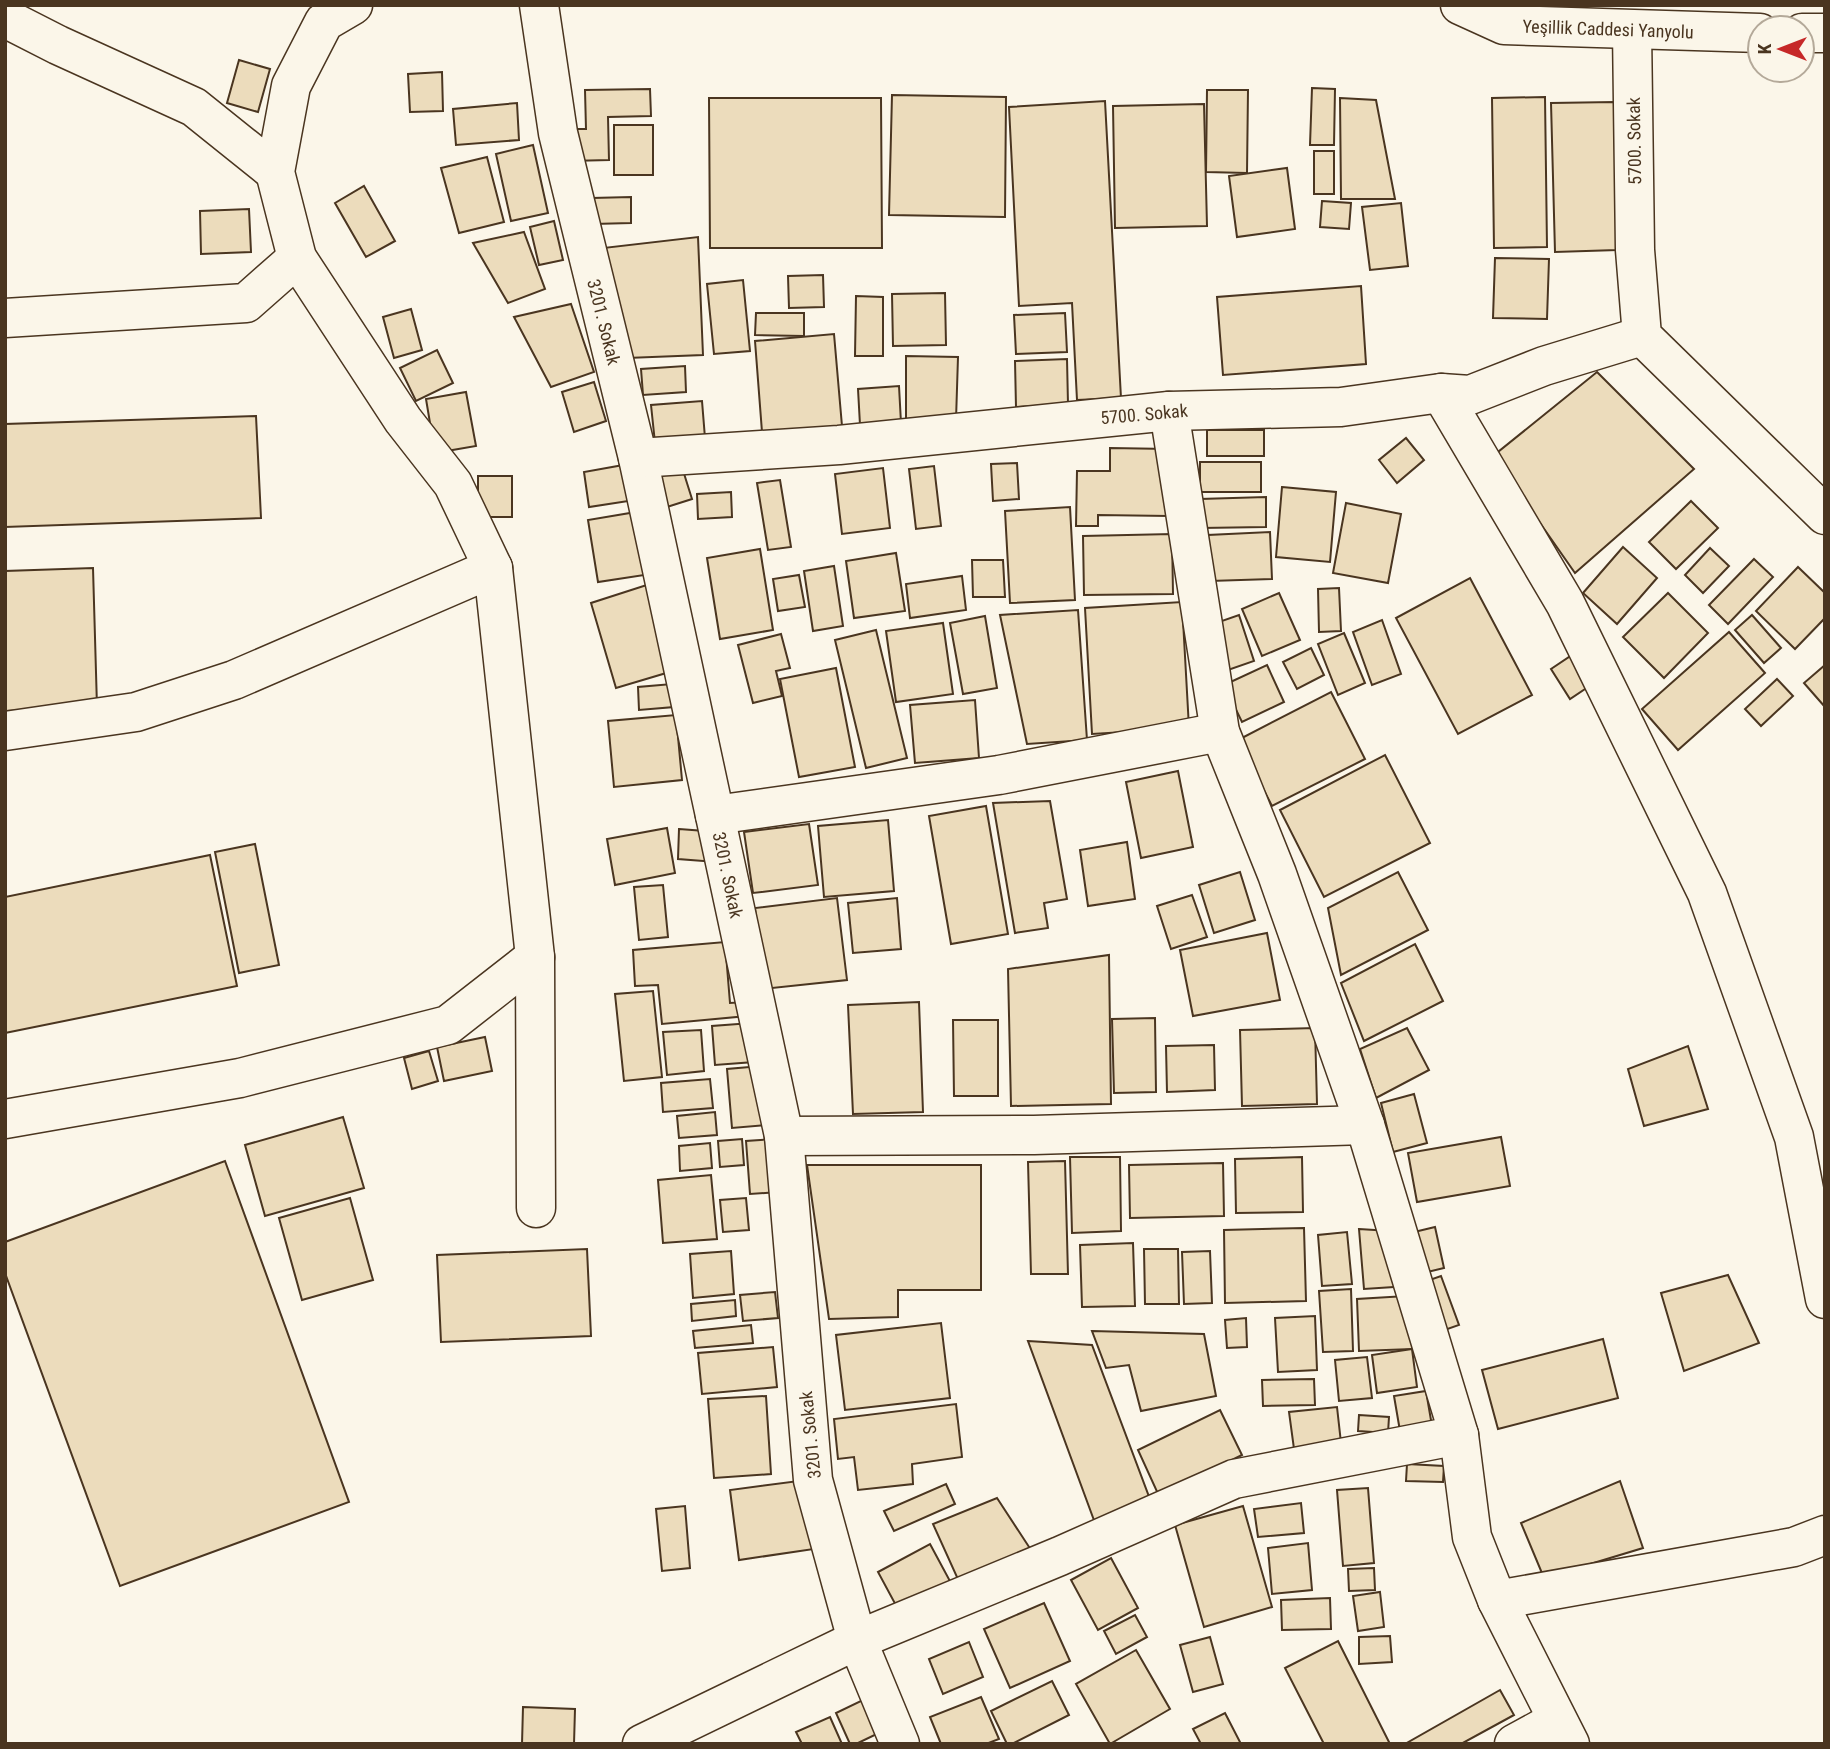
<svg xmlns="http://www.w3.org/2000/svg" width="1830" height="1749" viewBox="0 0 1830 1749" font-family="'Roboto Condensed',sans-serif">
	<style>
		.building { fill: #ecdcbc; stroke: #4a3520; stroke-width: 2 }
		.lines { fill: none; stroke-linecap: round; stroke-linejoin: round }
		.minor-casing { stroke: #4a3520; stroke-width: 41 }
		.major-casing { stroke: #4a3520; stroke-width: 41 }
		.minor { stroke: #fbf6e9; stroke-width: 38 }
		.major { stroke: #fbf6e9; stroke-width: 38 }
		.labels { text-anchor: middle; dominant-baseline: central; stroke-width: 5; stroke-linejoin: round; paint-order: stroke }
		.street-label { font-size: 18px; fill: #4a3520; stroke: #fbf6e9 }
	</style>
	<rect width="100%" height="100%" fill="#fbf6e9"/>
	<g class="building">
		<polygon points="239,60 270,69 258,112 227,103"/>
		<polygon points="442,72 443,111 410,112 408,74"/>
		<polygon points="1312,88 1335,89 1334,145 1310,145"/>
		<polygon points="650,89 651,116 608,117 609,160 569,161 569,129 586,129 585,90"/>
		<polygon points="1207,90 1248,90 1247,173 1206,172"/>
		<polygon points="892,95 1006,97 1005,217 889,215"/>
		<polygon points="1545,97 1547,247 1494,248 1492,98"/>
		<polygon points="709,98 881,98 882,248 710,248"/>
		<polygon points="1340,98 1376,100 1395,199 1341,199"/>
		<polygon points="1105,101 1121,398 1077,400 1072,303 1019,306 1009,107"/>
		<polygon points="1614,102 1617,250 1555,252 1551,103"/>
		<polygon points="517,103 519,140 456,145 453,109"/>
		<polygon points="1204,104 1207,226 1115,228 1113,106"/>
		<rect x="614" y="125" width="39" height="50"/>
		<polygon points="533,145 548,213 511,221 496,154"/>
		<rect x="1314" y="151" width="20" height="43"/>
		<polygon points="487,157 504,222 459,233 441,168"/>
		<polygon points="1287,168 1295,229 1237,237 1229,176"/>
		<polygon points="364,186 395,241 366,257 335,203"/>
		<polygon points="631,197 631,223 593,224 592,198"/>
		<polygon points="1322,201 1351,203 1349,229 1320,227"/>
		<polygon points="1401,203 1408,266 1370,270 1362,207"/>
		<polygon points="249,209 251,252 201,254 200,211"/>
		<polygon points="554,221 563,260 539,265 530,227"/>
		<polygon points="524,232 545,289 508,303 473,243"/>
		<polygon points="698,237 703,355 627,358 603,248"/>
		<polygon points="1495,258 1549,259 1547,319 1493,318"/>
		<polygon points="823,275 824,307 789,308 788,276"/>
		<polygon points="743,280 750,351 714,354 707,284"/>
		<polygon points="1361,286 1366,364 1223,375 1217,297"/>
		<polygon points="945,293 946,345 893,346 892,294"/>
		<polygon points="856,296 883,297 883,356 855,356"/>
		<polygon points="571,304 594,372 551,387 514,317"/>
		<polygon points="411,309 422,350 394,358 383,317"/>
		<polygon points="756,313 804,313 804,336 755,335"/>
		<polygon points="1065,313 1067,352 1016,354 1014,315"/>
		<polygon points="834,334 842,426 762,432 755,341"/>
		<polygon points="437,350 453,383 416,401 400,368"/>
		<polygon points="906,356 958,357 956,420 906,419"/>
		<polygon points="1067,359 1068,404 1016,407 1015,361"/>
		<polygon points="685,366 686,392 643,395 641,369"/>
		<polygon points="1597,372 1694,469 1575,573 1493,456"/>
		<polygon points="594,382 606,421 574,432 562,392"/>
		<polygon points="899,386 901,423 860,425 858,389"/>
		<polygon points="466,392 476,446 435,453 426,399"/>
		<polygon points="702,401 705,438 655,443 651,405"/>
		<polygon points="256,416 261,518 5,527 5,424"/>
		<rect x="1207" y="430" width="57" height="26"/>
		<polygon points="1406,438 1424,460 1397,483 1379,460"/>
		<polygon points="1110,448 1169,449 1169,516 1098,515 1098,526 1076,526 1077,471 1110,471"/>
		<rect x="1200" y="462" width="61" height="30"/>
		<polygon points="1017,463 1019,499 993,501 991,464"/>
		<polygon points="629,464 635,500 589,507 584,472"/>
		<polygon points="681,464 692,499 667,507 656,472"/>
		<polygon points="934,466 941,526 916,529 909,469"/>
		<polygon points="883,468 890,528 842,534 835,474"/>
		<rect x="478" y="476" width="34" height="41"/>
		<polygon points="780,480 791,547 768,550 757,483"/>
		<polygon points="1282,487 1336,492 1330,562 1276,557"/>
		<polygon points="731,492 732,517 698,519 697,494"/>
		<polygon points="1266,497 1266,527 1201,528 1200,499"/>
		<polygon points="1691,501 1718,528 1676,569 1649,542"/>
		<polygon points="1346,503 1401,514 1388,583 1333,573"/>
		<polygon points="1070,507 1075,600 1010,603 1005,511"/>
		<polygon points="642,511 651,574 598,582 588,520"/>
		<polygon points="1270,532 1272,579 1210,581 1208,535"/>
		<polygon points="1172,534 1173,594 1084,595 1083,536"/>
		<polygon points="1623,547 1657,578 1617,624 1583,593"/>
		<polygon points="1710,548 1729,566 1703,593 1685,575"/>
		<polygon points="760,549 773,630 720,639 707,558"/>
		<polygon points="896,553 905,611 854,618 846,561"/>
		<polygon points="1754,559 1773,577 1728,624 1709,605"/>
		<polygon points="972,560 1003,560 1005,597 973,597"/>
		<polygon points="834,566 843,626 813,631 804,571"/>
		<polygon points="1798,567 1825,593 1825,618 1795,649 1756,611"/>
		<polygon points="93,568 97,707 5,711 5,571"/>
		<polygon points="799,575 805,607 778,611 773,579"/>
		<polygon points="962,576 966,610 910,618 906,584"/>
		<polygon points="1470,578 1532,695 1458,734 1396,618"/>
		<polygon points="656,582 683,668 616,688 591,603"/>
		<polygon points="1339,588 1341,631 1319,632 1318,589"/>
		<polygon points="1279,593 1300,640 1262,656 1242,609"/>
		<polygon points="1668,593 1708,633 1664,678 1623,637"/>
		<polygon points="1182,602 1189,728 1092,734 1085,608"/>
		<polygon points="1078,610 1087,740 1027,744 1000,615"/>
		<polygon points="1239,615 1254,661 1228,670 1213,624"/>
		<polygon points="1752,615 1781,648 1764,663 1735,630"/>
		<polygon points="985,616 997,688 963,694 950,623"/>
		<polygon points="1382,620 1401,674 1372,685 1353,632"/>
		<polygon points="943,623 953,694 896,702 886,631"/>
		<polygon points="876,630 907,758 866,768 835,640"/>
		<polygon points="1729,632 1765,673 1678,750 1642,709"/>
		<polygon points="1344,633 1365,683 1338,695 1318,644"/>
		<polygon points="781,634 790,668 776,671 782,696 753,703 738,645"/>
		<polygon points="1311,648 1324,675 1297,689 1283,662"/>
		<polygon points="1572,655 1591,685 1570,699 1551,669"/>
		<polygon points="1267,665 1284,702 1242,722 1224,685"/>
		<polygon points="1825,665 1825,707 1804,683"/>
		<polygon points="836,668 855,767 799,777 780,679"/>
		<polygon points="1777,679 1793,696 1761,726 1745,709"/>
		<polygon points="672,684 674,707 639,710 638,687"/>
		<polygon points="1331,692 1365,759 1272,806 1238,740"/>
		<polygon points="975,700 979,758 915,763 910,705"/>
		<polygon points="676,715 682,780 614,787 608,721"/>
		<polygon points="1385,755 1430,843 1324,897 1280,810"/>
		<polygon points="1178,771 1193,847 1141,858 1126,782"/>
		<polygon points="1050,801 1067,899 1044,903 1048,928 1015,933 993,803"/>
		<polygon points="986,806 1008,934 951,944 929,816"/>
		<polygon points="888,820 894,891 824,897 818,826"/>
		<polygon points="809,824 818,885 753,893 744,832"/>
		<polygon points="667,828 675,873 615,885 607,839"/>
		<polygon points="679,829 718,832 716,862 678,859"/>
		<polygon points="1127,842 1135,899 1088,906 1080,850"/>
		<polygon points="255,844 279,965 239,973 215,852"/>
		<polygon points="210,855 237,986 5,1033 5,897"/>
		<polygon points="1240,872 1255,920 1214,933 1199,885"/>
		<polygon points="1398,872 1428,930 1341,975 1328,908"/>
		<polygon points="663,885 668,937 639,940 634,887"/>
		<polygon points="1192,895 1207,937 1171,949 1157,906"/>
		<polygon points="837,898 847,980 763,989 755,908"/>
		<polygon points="897,898 901,949 853,953 848,903"/>
		<polygon points="1267,933 1280,1000 1193,1016 1180,950"/>
		<polygon points="725,942 730,1003 745,1002 747,1016 662,1024 658,985 635,986 633,950"/>
		<polygon points="1415,944 1443,1001 1364,1041 1341,983"/>
		<polygon points="1109,955 1111,1104 1011,1106 1008,969"/>
		<polygon points="653,991 662,1077 624,1081 615,994"/>
		<polygon points="919,1002 923,1112 853,1114 848,1005"/>
		<polygon points="1155,1018 1156,1092 1114,1093 1112,1019"/>
		<polygon points="953,1020 998,1020 998,1096 954,1096"/>
		<polygon points="751,1023 754,1062 715,1065 712,1026"/>
		<polygon points="1315,1028 1317,1104 1242,1106 1240,1030"/>
		<polygon points="1407,1028 1429,1070 1376,1098 1360,1049"/>
		<polygon points="701,1030 704,1071 667,1075 663,1032"/>
		<polygon points="485,1037 492,1071 444,1081 437,1047"/>
		<polygon points="1214,1045 1215,1090 1167,1092 1166,1046"/>
		<polygon points="1688,1046 1708,1109 1644,1126 1628,1069"/>
		<polygon points="429,1051 438,1081 412,1089 404,1058"/>
		<polygon points="761,1066 766,1125 732,1128 727,1069"/>
		<polygon points="710,1079 713,1108 663,1112 661,1083"/>
		<polygon points="1414,1094 1427,1143 1393,1152 1381,1103"/>
		<polygon points="715,1112 717,1135 679,1138 677,1116"/>
		<polygon points="343,1117 364,1188 265,1216 245,1145"/>
		<polygon points="1501,1137 1510,1186 1417,1202 1408,1153"/>
		<polygon points="742,1139 744,1165 720,1167 718,1141"/>
		<polygon points="773,1139 778,1192 750,1194 746,1141"/>
		<polygon points="710,1143 712,1168 680,1171 679,1146"/>
		<polygon points="1070,1157 1120,1157 1121,1231 1072,1233"/>
		<polygon points="1302,1157 1303,1212 1236,1213 1235,1159"/>
		<polygon points="225,1161 349,1502 120,1586 5,1273 5,1242"/>
		<polygon points="1065,1161 1068,1274 1031,1274 1028,1162"/>
		<polygon points="1223,1163 1224,1216 1130,1218 1129,1165"/>
		<polygon points="807,1165 981,1165 981,1290 898,1290 898,1317 829,1319"/>
		<polygon points="711,1175 717,1239 663,1243 658,1180"/>
		<polygon points="350,1198 373,1280 302,1300 279,1218"/>
		<polygon points="746,1198 749,1230 723,1232 720,1200"/>
		<polygon points="1435,1227 1444,1268 1419,1274 1410,1233"/>
		<polygon points="1304,1228 1306,1301 1225,1303 1224,1230"/>
		<polygon points="1359,1229 1390,1231 1409,1286 1364,1289"/>
		<polygon points="1347,1232 1352,1284 1322,1286 1318,1235"/>
		<polygon points="1133,1243 1135,1306 1082,1307 1080,1245"/>
		<polygon points="587,1249 591,1336 441,1342 437,1255"/>
		<polygon points="1144,1249 1178,1249 1179,1304 1145,1304"/>
		<polygon points="731,1251 734,1294 693,1298 690,1254"/>
		<polygon points="1210,1251 1212,1303 1184,1304 1182,1252"/>
		<polygon points="1728,1275 1759,1343 1684,1371 1661,1293"/>
		<polygon points="1441,1276 1459,1325 1436,1333 1418,1284"/>
		<polygon points="1351,1289 1353,1351 1323,1352 1319,1291"/>
		<polygon points="775,1292 778,1318 743,1321 740,1295"/>
		<polygon points="1406,1296 1413,1349 1359,1351 1357,1299"/>
		<polygon points="735,1300 736,1316 692,1321 691,1304"/>
		<polygon points="1315,1316 1317,1370 1278,1372 1275,1318"/>
		<polygon points="1246,1318 1247,1347 1227,1348 1225,1320"/>
		<polygon points="941,1323 950,1398 845,1410 836,1335"/>
		<polygon points="751,1325 753,1343 695,1348 693,1331"/>
		<polygon points="1092,1331 1204,1334 1216,1396 1141,1411 1129,1365 1106,1368"/>
		<polygon points="1603,1339 1618,1398 1498,1429 1482,1370"/>
		<polygon points="1028,1341 1092,1345 1151,1502 1095,1523"/>
		<polygon points="773,1347 777,1387 702,1394 698,1353"/>
		<polygon points="1412,1349 1417,1387 1377,1393 1372,1355"/>
		<polygon points="1367,1357 1372,1398 1339,1401 1335,1360"/>
		<polygon points="1314,1379 1315,1405 1263,1406 1262,1380"/>
		<polygon points="1426,1391 1432,1426 1400,1431 1394,1396"/>
		<polygon points="766,1396 771,1474 714,1478 708,1399"/>
		<polygon points="956,1404 962,1457 912,1464 913,1484 858,1490 854,1457 838,1459 834,1419"/>
		<polygon points="1337,1407 1341,1443 1294,1449 1289,1412"/>
		<polygon points="1220,1410 1242,1455 1159,1496 1138,1450"/>
		<polygon points="1359,1415 1389,1417 1388,1433 1358,1431"/>
		<polygon points="1407,1464 1444,1466 1443,1482 1406,1481"/>
		<polygon points="806,1480 814,1549 739,1560 730,1490"/>
		<polygon points="1620,1481 1643,1548 1544,1578 1521,1523"/>
		<polygon points="946,1484 955,1504 894,1531 884,1511"/>
		<polygon points="1368,1488 1374,1563 1343,1566 1337,1490"/>
		<polygon points="997,1498 1033,1553 961,1586 933,1524"/>
		<polygon points="1301,1503 1304,1533 1258,1537 1254,1509"/>
		<polygon points="685,1506 690,1568 662,1571 656,1509"/>
		<polygon points="1243,1506 1272,1607 1204,1627 1175,1525"/>
		<polygon points="1308,1543 1312,1590 1272,1594 1268,1548"/>
		<polygon points="930,1544 951,1583 899,1611 878,1572"/>
		<polygon points="1111,1558 1138,1608 1098,1630 1071,1580"/>
		<polygon points="1374,1568 1375,1590 1349,1591 1348,1569"/>
		<polygon points="1380,1592 1384,1627 1358,1631 1353,1596"/>
		<polygon points="1330,1598 1331,1629 1282,1630 1281,1600"/>
		<polygon points="1044,1603 1070,1661 1010,1688 984,1629"/>
		<polygon points="1135,1615 1147,1637 1116,1654 1104,1631"/>
		<polygon points="1390,1636 1392,1662 1359,1664 1359,1637"/>
		<polygon points="1210,1637 1223,1684 1193,1692 1180,1645"/>
		<polygon points="1338,1641 1390,1744 1324,1744 1285,1668"/>
		<polygon points="969,1642 983,1677 943,1694 929,1659"/>
		<polygon points="1136,1650 1170,1709 1110,1744 1076,1684"/>
		<polygon points="1052,1681 1069,1715 1012,1744 1007,1744 991,1711"/>
		<polygon points="1500,1690 1514,1715 1461,1744 1405,1744"/>
		<polygon points="981,1697 999,1739 986,1744 941,1744 930,1717"/>
		<polygon points="867,1698 883,1731 856,1744 850,1744 836,1713"/>
		<polygon points="523,1707 575,1709 574,1744 522,1744"/>
		<polygon points="1225,1713 1241,1744 1201,1744 1193,1729"/>
		<polygon points="830,1717 842,1744 802,1744 796,1732"/>
	</g>
	<g class="lines">
		<g class="minor-casing">
			<g id="minor">
				<polyline points="353,5 324,22 291,86 275,172 297,258 403,420 453,484 493,568 535,957 536,1208"/>
				<polyline points="539,5 558,133 638,458 784,1136 813,1480 857,1640 900,1744"/>
				<polyline points="5,18 58,45 194,107 275,172"/>
				<polyline points="1632,30 1635,250 1642,336 1825,515"/>
				<polyline points="5,318 246,303 297,258"/>
				<polyline points="1441,393 1565,603 1707,893 1794,1137 1825,1299"/>
				<polyline points="1169,411 1220,732 1277,874 1365,1125 1459,1435 1472,1537 1497,1600 1570,1744"/>
				<polyline points="638,458 839,445 1169,411 1341,407 1441,393 1470,395 1544,366 1642,336"/>
				<polyline points="5,731 136,712 234,680 493,568"/>
				<polyline points="715,815 999,775 1220,732"/>
				<polyline points="5,1119 240,1078 448,1025 535,957"/>
				<polyline points="784,1136 1034,1135 1365,1125"/>
				<polyline points="1497,1600 1794,1547 1825,1535"/>
				<polyline points="642,1744 857,1640 1060,1556 1234,1479 1459,1435"/>
				<polyline points="1514,1744 1556,1721"/>
			</g>
		</g>
		<g class="major-casing">
			<g id="major">
				<polyline points="1460,5 1504,25 1760,33"/>
				<polyline points="1802,33 1825,33"/>
			</g>
		</g>
		<use href="#minor" class="minor"/>
		<use href="#major" class="major"/>
	</g>
	<g class="labels">
		<g class="street-label">
			<text transform="translate(1608 29) rotate(2)">Yeşillik Caddesi Yanyolu</text>
			<text transform="translate(1634 141) rotate(-91)">5700. Sokak</text>
			<text transform="translate(604 322) rotate(76)">3201. Sokak</text>
			<text transform="translate(1144 414) rotate(-5)">5700. Sokak</text>
			<text transform="translate(728 875) rotate(78)">3201. Sokak</text>
			<text transform="translate(810 1435) rotate(-96)">3201. Sokak</text>
		</g>
	</g>
	<rect width="1830" height="1749" fill="none" stroke="#4a3520" stroke-width="14"/>
	<g transform="translate(1781 49) rotate(270)"><circle r="33" fill="#fbf6e9" stroke="#b4a999" stroke-width="2"/>
	<path d="M0-5L12 26L0 18L-12 26Z" fill="#c62828"/>
	<text y="-10" font-size="19" font-weight="bold" text-anchor="middle" fill="#4a3520">K</text>
	</g>
</svg>
